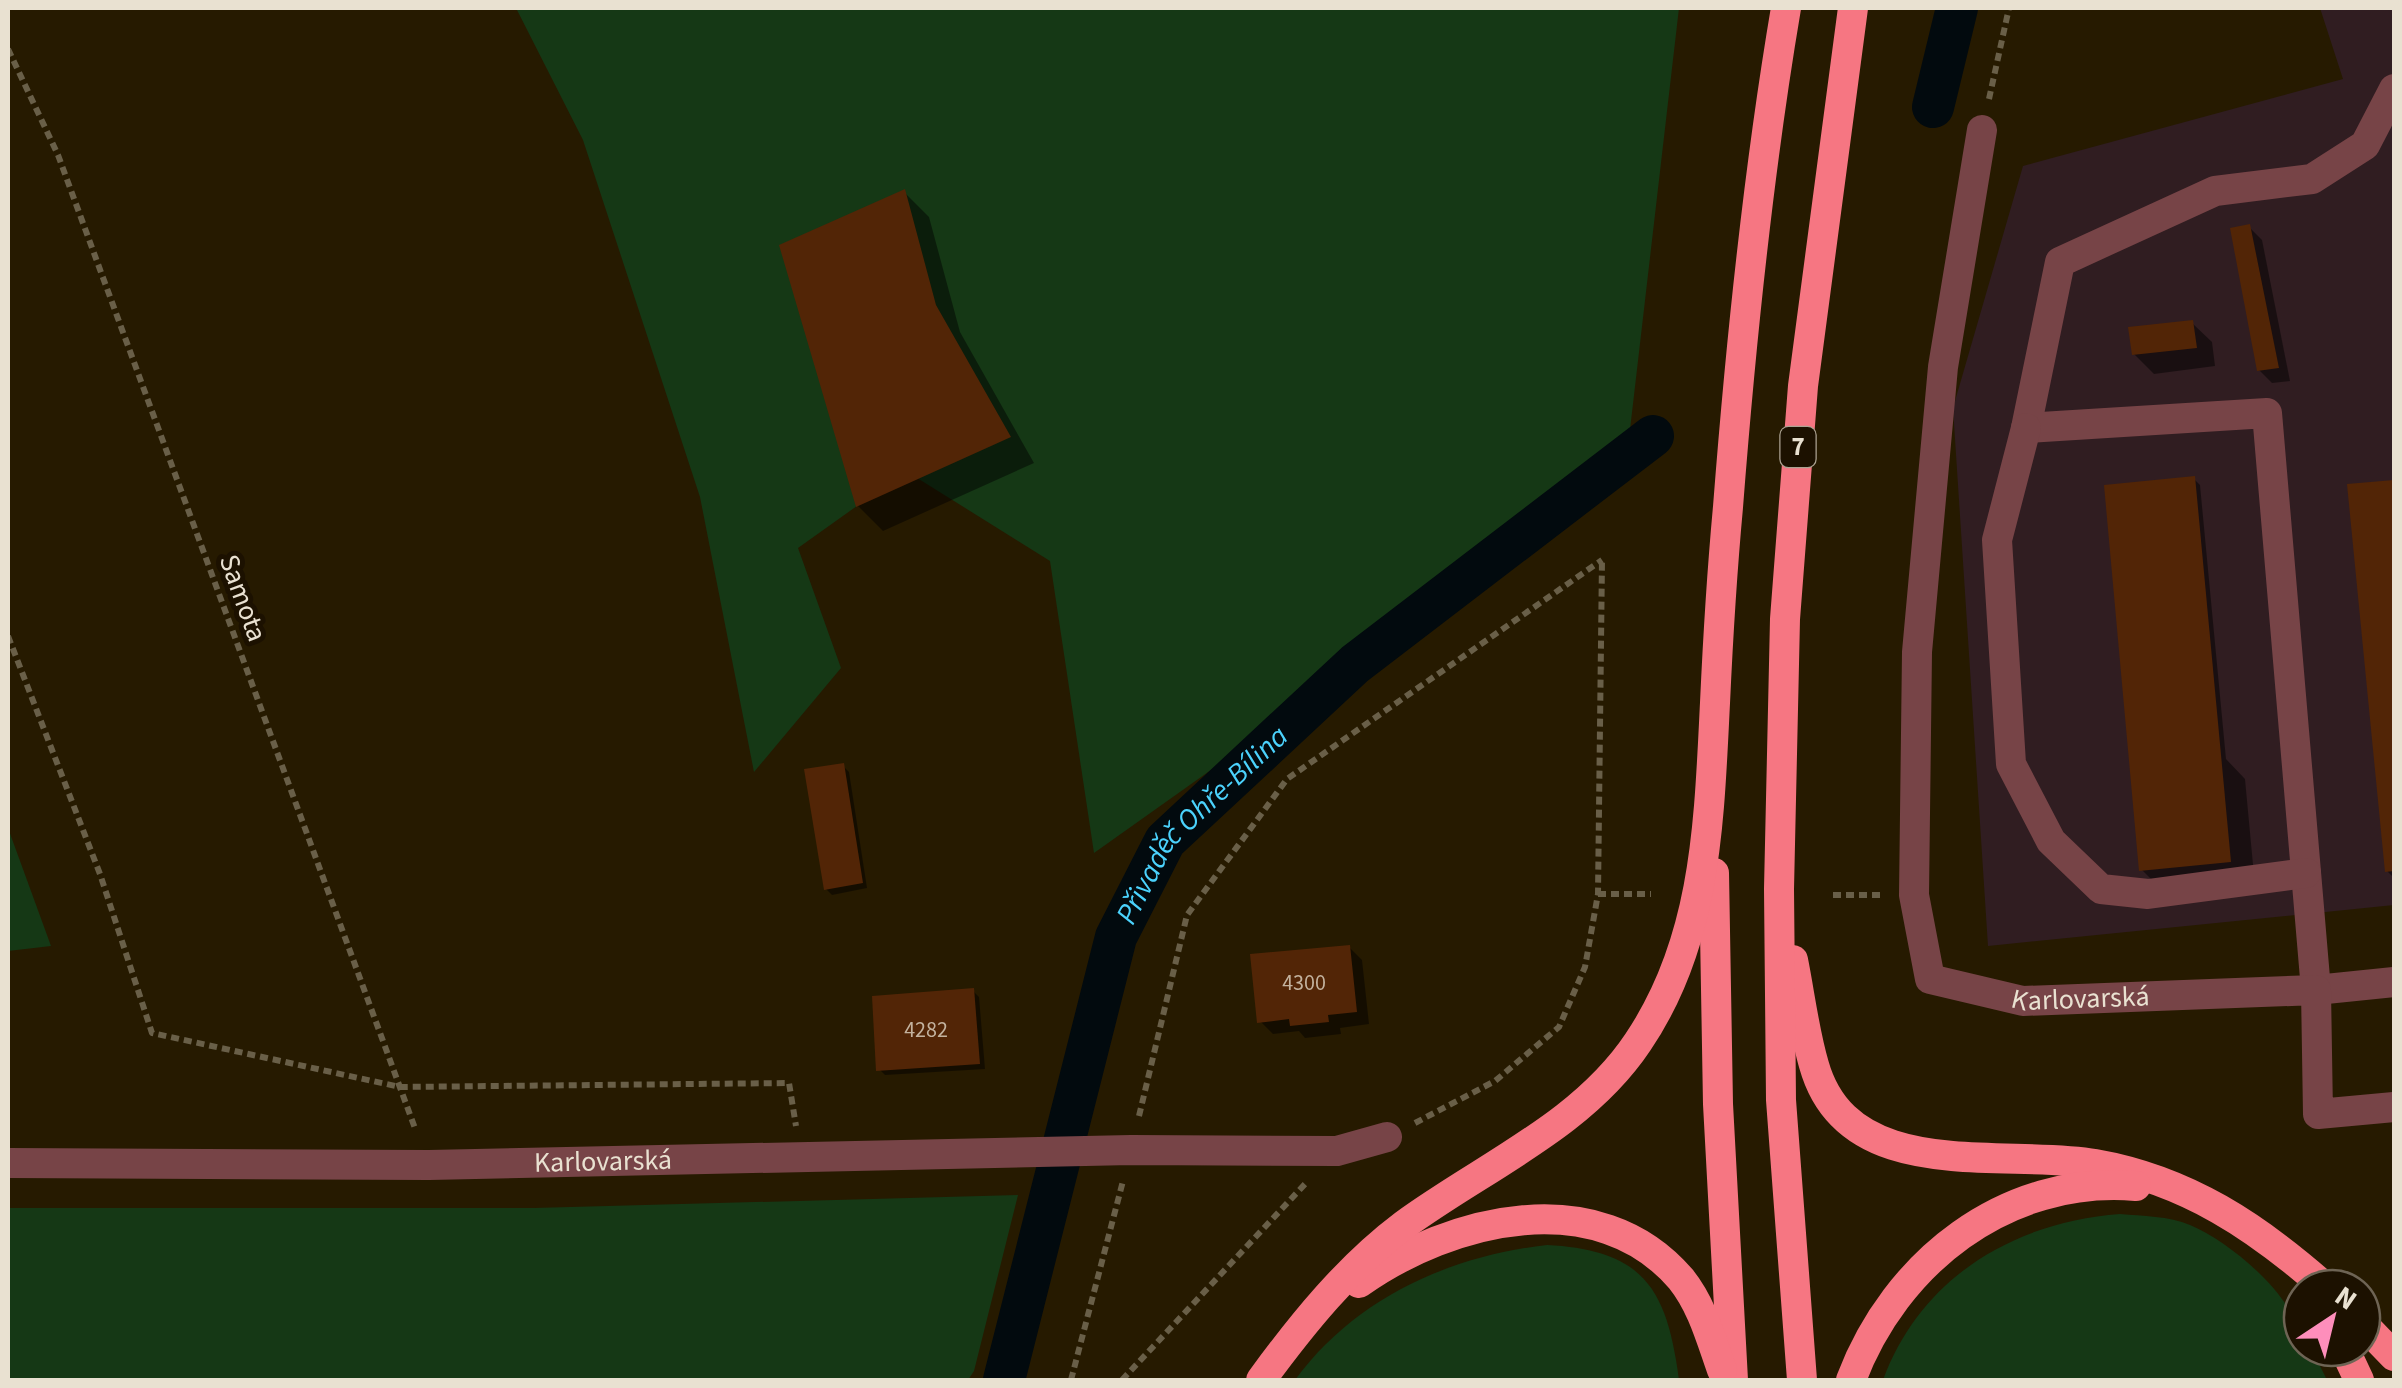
<svg xmlns="http://www.w3.org/2000/svg" width="2402" height="1388" viewBox="0 0 2402 1388" font-family="'Source Sans 3',sans-serif">
	<style>
		.industrial { fill: #301d21 }
		.green { fill: #153815 }
		.shadow { fill: #0007 }
		.lines { fill: none; stroke-linecap: round; stroke-linejoin: round }
		.canal { stroke: #020a0e; stroke-width: 42 }
		.building { fill: #522506 }
		.path { stroke: #695f48; stroke-width: 6; stroke-dasharray: 8 5; stroke-linecap: butt }
		.minor { stroke: #774447; stroke-width: 30 }
		.highway { stroke: #f67682; stroke-width: 30 }
		.labels { text-anchor: middle; dominant-baseline: central; stroke-width: 10; stroke-linejoin: round; paint-order: stroke }
		.number-label { font-size: 22px; fill: #c3b29e }
		.shield { fill: #1c1100; stroke: #aca392; stroke-width: 2.5 }
		.shield-label { font-size: 25px; font-weight: bold; fill: #e9e1d1 }
		.street-label { font-size: 28px; fill: #e9e1d1; stroke: #1c1100 }
		.water-label { font-size: 30px; font-style: italic; fill: #4bd2fc; stroke: #1c1100 }
	</style>
	<rect width="100%" height="100%" fill="#261a00"/>
	<polygon class="industrial" points="2320,8 2394,8 2394,905 1988,946 1953,408 2023,166 2343,79"/>
	<g class="green">
		<polygon points="516,8 1679,8 1626,464 1363,662 1094,853 1050,561 906,471 798,548 841,668 754,772 700,497 583,140"/>
		<polygon points="8,828 51,946 8,951"/>
		<polygon points="1018,1195 974,1371 968,1380 8,1380 8,1208 534,1208"/>
		<path d="M2120 1214C2142 1216 2169 1216 2190 1225 2231 1242 2302 1301 2302 1348H2311L2327 1380H1883C1921 1277 2014 1222 2120 1214Z"/>
		<path d="M1547 1245C1646 1250 1667 1291 1679 1380H1295C1354 1299 1449 1256 1547 1245Z"/>
	</g>
	<g class="shadow">
		<polygon points="904,192 929,217 960,332 1034,463 883,531 858,506 782,246"/>
		<polygon points="2249,227 2262,240 2290,381 2272,383 2259,370"/>
		<polygon points="2192,323 2212,342 2215,366 2154,374 2134,354"/>
		<polygon points="2194,479 2200,485 2226,759 2245,779 2255,886 2167,895 2142,870"/>
		<polygon points="2394,482 2394,877 2393,877 2387,871 2350,486"/>
		<polygon points="843,766 849,772 867,888 832,895 826,889"/>
		<polygon points="1349,947 1362,960 1369,1024 1340,1028 1341,1034 1305,1038 1299,1031 1273,1034 1260,1021"/>
		<polygon points="973,991 979,997 985,1069 885,1075 879,1069"/>
	</g>
	<g class="lines">
		<g class="canal">
			<polyline points="1933,107 1957,8"/>
			<path id="s1" d="M1004 1380 1116 937 1165 841 1355 664 1653 436"/>
		</g>
	</g>
	<g class="building">
		<polygon points="905,189 936,305 1011,437 856,507 779,245"/>
		<polygon points="2250,224 2279,368 2257,371 2230,228"/>
		<polygon points="2193,320 2197,348 2132,355 2128,327"/>
		<polygon points="2195,476 2231,862 2139,871 2104,485"/>
		<polygon points="2394,480 2394,871 2385,872 2347,484"/>
		<polygon points="844,763 863,883 824,890 804,769"/>
		<polygon points="1350,945 1357,1012 1328,1015 1329,1022 1290,1026 1289,1019 1257,1023 1250,954"/>
		<polygon points="974,988 980,1064 876,1071 872,996"/>
	</g>
	<g class="lines">
		<g class="path">
			<polyline points="8,49 58,155 416,1131"/>
			<polyline points="1989,99 2009,8"/>
			<polyline points="8,636 100,874 152,1033 400,1087 789,1083 796,1126"/>
			<polyline points="1598,894 1651,894"/>
			<polyline points="1833,895 1882,895"/>
			<polyline points="1139,1116 1187,915 1287,779 1602,560"/>
			<polyline points="1415,1123 1495,1081 1559,1027 1585,967 1598,894 1602,560"/>
			<polyline points="1071,1380 1123,1181"/>
			<polyline points="1122,1380 1305,1184"/>
		</g>
		<g class="minor">
			<polyline points="2394,89 2365,145 2312,179 2215,191 2060,262 2026,428 2267,413 2316,990 2394,982"/>
			<path id="s2" d="M1982 130 1943 367 1917 652 1914 895 1930 979 2023 1001 2316 990 2318 1114 2394 1107"/>
			<polyline points="2026,428 1997,540 2011,764 2051,841 2101,889 2148,894 2306,873"/>
			<path id="s3" d="M8 1163 429 1165 1131 1150 1337 1151 1387 1137"/>
		</g>
		<g class="highway">
			<polyline points="1714,873 1718,1104 1733,1380"/>
			<path d="M1793 960C1800 995 1804 1031 1814 1065 1848 1186 2003 1148 2095 1164 2187 1180 2257 1227 2326 1288"/>
			<path d="M1359 1283C1451 1218 1598 1182 1681 1279 1702 1305 1711 1339 1722 1370"/>
			<polyline points="2362,1323 2394,1356"/>
			<polyline points="2344,1348 2359,1380"/>
			<path d="M1261 1380C1302 1324 1348 1267 1404 1225 1483 1167 1582 1126 1638 1042 1707 940 1709 821 1715 703 1718 637 1722 572 1728 507 1741 339 1758 173 1786 8"/>
			<polyline points="1802,1380 1781,1100 1779,889 1785,619 1803,386 1853,8"/>
			<path d="M1851 1380C1895 1263 2005 1175 2136 1186"/>
		</g>
	</g>
	<g class="labels">
		<g class="number-label">
			<text x="1304" y="983">4300</text>
			<text x="926" y="1030">4282</text>
		</g>
		<rect class="shield" x="1780.5" y="427" width="35" height="40" rx="8"/>
		<g class="shield-label">
			<text x="1798" y="447">7</text>
		</g>
		<g class="street-label">
			<text transform="translate(243 598) rotate(70)">Samota</text>
			<text stroke="none"><textPath href="#s2" startOffset="1008">Karlovarská</textPath></text>
			<text stroke="none"><textPath href="#s3" startOffset="595">Karlovarská</textPath></text>
		</g>
		<g class="water-label">
			<text stroke="none"><textPath href="#s1" startOffset="600">Přivaděč Ohře-Bílina</textPath></text>
		</g>
	</g>
	<rect width="2402" height="1388" fill="none" stroke="#e9e1d1" stroke-width="20"/>
	<g transform="translate(2332 1318) rotate(35)"><circle r="48" fill="#1c1100" stroke="#6e6454" stroke-width="2.5"/>
	<path d="M0-8L18 38L0 25L-18 38Z" fill="#fe8ebb"/>
	<text y="-15" font-size="28" font-weight="bold" text-anchor="middle" fill="#e9e1d1">N</text>
	</g>
</svg>
